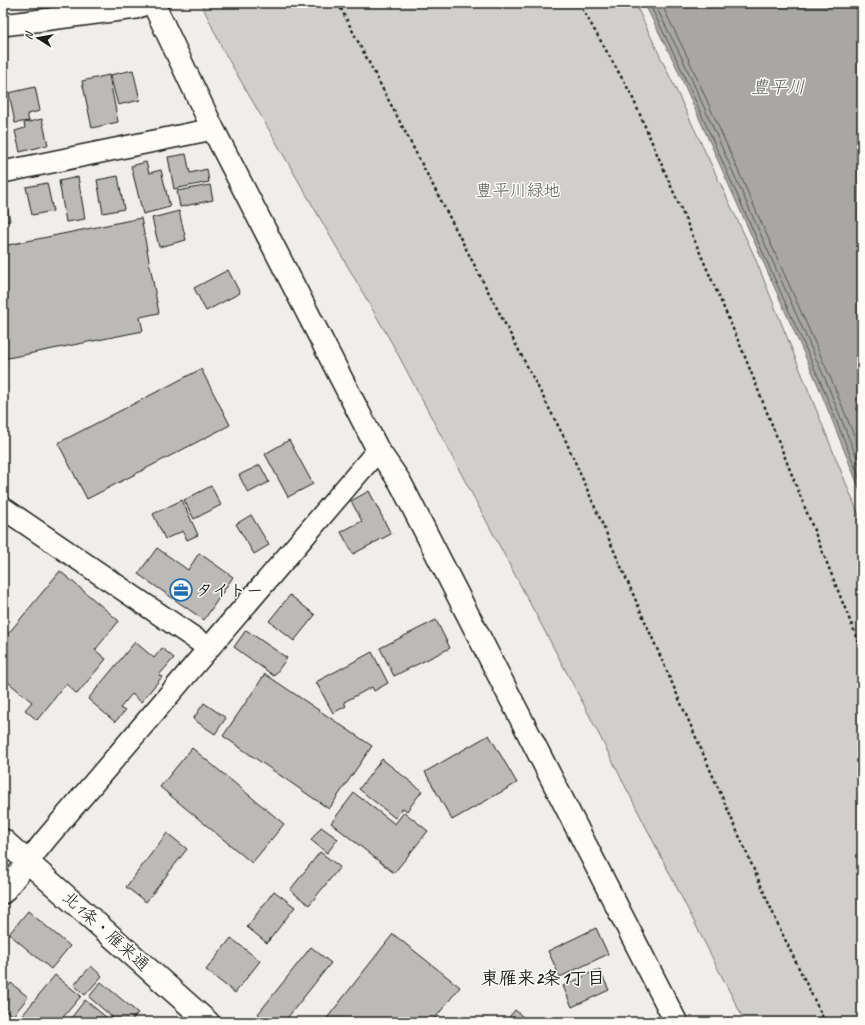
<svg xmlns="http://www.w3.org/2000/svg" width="865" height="1025" viewBox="0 0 865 1025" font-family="Caveat,'Klee One',sans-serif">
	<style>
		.green { fill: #d0cfcc; stroke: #767674 }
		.water { fill: #a8a7a3; stroke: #706f6d }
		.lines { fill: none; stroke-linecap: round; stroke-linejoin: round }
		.shore { stroke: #545452; stroke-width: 1 }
		.building { fill: #bbbab6; stroke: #1c1c1c }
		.street-casing { stroke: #1c1c1c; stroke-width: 24 }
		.secondary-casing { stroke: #1c1c1c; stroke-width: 25 }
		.highway-casing { stroke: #1c1c1c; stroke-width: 25 }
		.path { stroke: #1c1c1c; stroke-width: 2.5; stroke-dasharray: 3 3; stroke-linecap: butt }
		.street { stroke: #fdfcf7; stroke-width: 21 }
		.secondary { stroke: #fdfcf7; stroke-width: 22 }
		.highway { stroke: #fdfcf7; stroke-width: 22 }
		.labels { text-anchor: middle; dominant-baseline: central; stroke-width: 3; stroke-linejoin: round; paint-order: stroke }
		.park-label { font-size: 17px; fill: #5b5b5a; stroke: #fdfcf7 }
		.poi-label { font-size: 17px; font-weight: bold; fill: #1c1c1c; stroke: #fdfcf7; text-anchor: start }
		.street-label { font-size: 17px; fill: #1c1c1c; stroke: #fdfcf7 }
		.water-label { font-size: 18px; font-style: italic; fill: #5b5b59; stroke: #fdfcf7 }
		.neighbourhood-label { font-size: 18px; font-weight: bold; fill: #1c1c1c; stroke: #fdfcf7 }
	</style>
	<rect width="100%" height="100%" fill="#f0eeea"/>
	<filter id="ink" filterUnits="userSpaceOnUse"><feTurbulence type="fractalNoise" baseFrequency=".025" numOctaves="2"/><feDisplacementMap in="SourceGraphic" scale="8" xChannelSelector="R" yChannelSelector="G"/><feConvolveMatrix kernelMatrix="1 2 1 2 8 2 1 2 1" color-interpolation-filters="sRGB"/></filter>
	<g filter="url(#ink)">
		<polygon class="green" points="201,3 635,3 753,253 862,523 862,1022 745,1022 585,707 393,345 223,50"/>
		<polygon class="water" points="644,3 862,3 862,495 818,385 675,64"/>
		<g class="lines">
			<g class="shore">
				<polyline points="649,3 678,62 821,383 862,484"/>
				<polyline points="654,3 683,60 826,381 862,471"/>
				<polyline points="661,3 688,58 831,379 862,455"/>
			</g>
		</g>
		<g class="building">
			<polygon points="133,70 140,100 118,105 110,75"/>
			<polygon points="109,75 118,122 92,128 82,81"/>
			<polygon points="35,87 40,111 27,114 29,121 15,123 9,93"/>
			<polygon points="42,119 48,145 20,152 15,131 25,128 24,123"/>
			<polygon points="186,154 190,173 207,169 209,182 174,189 168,157"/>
			<polygon points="146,162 149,173 161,170 170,207 143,214 131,166"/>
			<polygon points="118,176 124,209 103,213 97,180"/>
			<polygon points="78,177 85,219 66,222 59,181"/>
			<polygon points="47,183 53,211 32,215 26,187"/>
			<polygon points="210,185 213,200 180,207 177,191"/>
			<polygon points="3,187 10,221 3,222"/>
			<polygon points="179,211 186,240 159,247 152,218"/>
			<polygon points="141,218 159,313 140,317 143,331 3,359 3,246"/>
			<polygon points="228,270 240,293 206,311 194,288"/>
			<polygon points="201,369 230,425 87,499 58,443"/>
			<polygon points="289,440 313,484 288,497 265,454"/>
			<polygon points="260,465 269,482 248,493 239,475"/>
			<polygon points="211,486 221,505 194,519 184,500"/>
			<polygon points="369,491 391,534 353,554 341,532 362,521 351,501"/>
			<polygon points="182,500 198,535 187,540 183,531 165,539 153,514"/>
			<polygon points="251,515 269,545 254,554 236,524"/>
			<polygon points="157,548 188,570 199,553 233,577 204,620 138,574"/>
			<polygon points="60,571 119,621 95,650 106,659 77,694 66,684 37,720 25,710 32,702 3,678 3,640"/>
			<polygon points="290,595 315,615 294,641 269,621"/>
			<polygon points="436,620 450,648 394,676 380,648"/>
			<polygon points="246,630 287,658 274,676 234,647"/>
			<polygon points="135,642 154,658 162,648 174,658 159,675 162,677 141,702 132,694 120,708 125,711 115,722 88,699"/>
			<polygon points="372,652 388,683 374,691 372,687 344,702 346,706 333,713 316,682"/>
			<polygon points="265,674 372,746 329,809 223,736"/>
			<polygon points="204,703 226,718 215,734 193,719"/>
			<polygon points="489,735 517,783 452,820 425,772"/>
			<polygon points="192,748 284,824 252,863 160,787"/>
			<polygon points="382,759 422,791 407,811 403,808 395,818 359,789"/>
			<polygon points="354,793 395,824 404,812 428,831 394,873 331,823"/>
			<polygon points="321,827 338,839 327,853 311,840"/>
			<polygon points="167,833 187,849 146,902 126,887"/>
			<polygon points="320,852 340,867 309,905 290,890"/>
			<polygon points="274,891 295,907 267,943 247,927"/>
			<polygon points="28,911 70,946 51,969 9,934"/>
			<polygon points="596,928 608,954 560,977 548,951"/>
			<polygon points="393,934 460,987 432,1022 324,1022"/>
			<polygon points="231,938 260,961 235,993 206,970"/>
			<polygon points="311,947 331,963 284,1022 268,1022 258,1014"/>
			<polygon points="91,966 102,976 85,995 74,985"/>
			<polygon points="599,969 609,990 572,1007 563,986"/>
			<polygon points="55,975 81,996 59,1022 17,1022"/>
			<polygon points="101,982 138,1013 130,1022 118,1022 89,997"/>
			<polygon points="11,983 28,997 13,1016 3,1009 3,993"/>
			<polygon points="85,1000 112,1022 68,1022"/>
			<polygon points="515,1010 529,1022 505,1022"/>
		</g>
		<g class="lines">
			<g class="street-casing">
				<g id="street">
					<polyline points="3,25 136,8 147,3"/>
					<polyline points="3,172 213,129"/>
					<polyline points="3,508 209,648"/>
					<polyline points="3,893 46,839 378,450"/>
				</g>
			</g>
			<g class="secondary-casing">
				<polyline id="secondary" points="153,3 213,129 378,450 400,482 676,1022"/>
			</g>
			<g class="highway-casing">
				<polyline id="highway" points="3,840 208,1022"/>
			</g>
			<g class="path">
				<polyline points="338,3 565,439 780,929 825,1022"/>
				<polyline points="579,3 631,94 743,352 862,651"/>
			</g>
			<use href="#street" class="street"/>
			<use href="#secondary" class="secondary"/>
			<use href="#highway" class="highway"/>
		</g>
	</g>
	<defs>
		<g id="office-ring" transform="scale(1.15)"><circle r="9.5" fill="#fdfcf7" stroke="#1f6fb2" stroke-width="1.5"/><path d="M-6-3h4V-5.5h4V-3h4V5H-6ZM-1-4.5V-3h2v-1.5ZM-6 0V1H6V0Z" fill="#1f6fb2"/></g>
	</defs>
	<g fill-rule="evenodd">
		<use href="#office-ring" x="181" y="590"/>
	</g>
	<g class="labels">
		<g class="park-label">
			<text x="518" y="190">豊平川緑地</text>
		</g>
		<g class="poi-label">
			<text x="196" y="590">タイトー</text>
		</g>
		<g class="street-label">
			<text transform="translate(106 931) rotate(42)">北1条・雁来通</text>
		</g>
		<g class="water-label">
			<text x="778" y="87">豊平川</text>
		</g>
		<g class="neighbourhood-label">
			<text x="543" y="978">東雁来2条1丁目</text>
		</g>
	</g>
	<rect width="865" height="1025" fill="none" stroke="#fdfcf7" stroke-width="16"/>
	<rect x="8" y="8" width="849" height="1009" fill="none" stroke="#1c1c1c" stroke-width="1.5" filter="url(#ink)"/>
	<g transform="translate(38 38) rotate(281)" stroke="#fdfcf7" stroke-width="3" paint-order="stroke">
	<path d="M0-3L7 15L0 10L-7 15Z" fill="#1c1c1c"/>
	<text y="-6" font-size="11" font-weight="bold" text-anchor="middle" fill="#1c1c1c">N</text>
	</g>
</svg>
